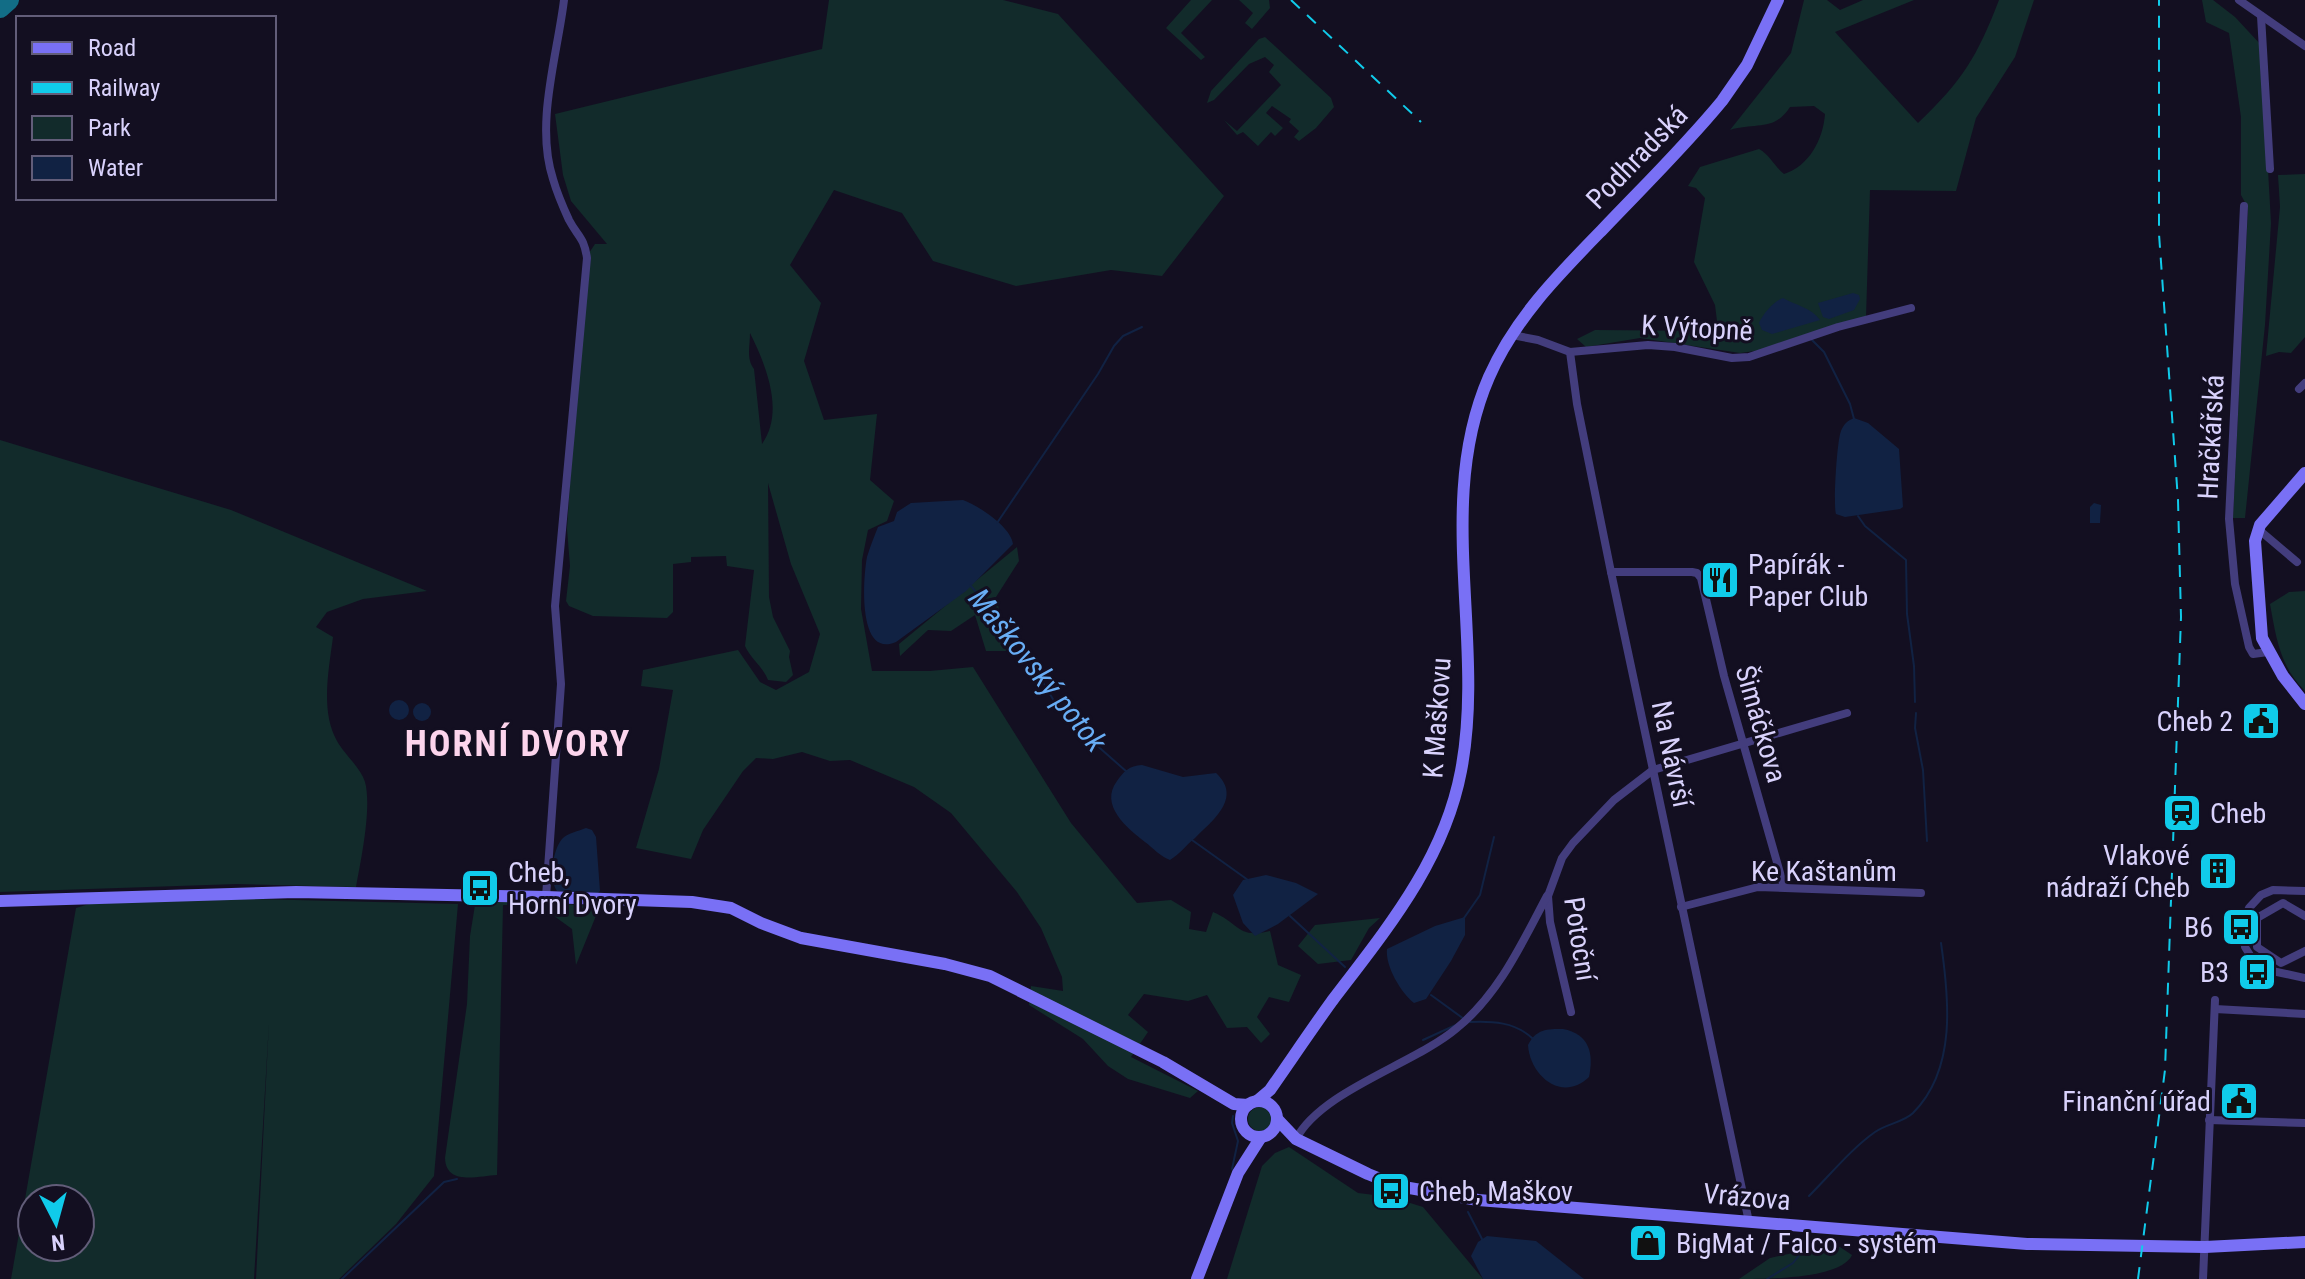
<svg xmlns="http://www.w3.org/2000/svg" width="2305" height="1279" viewBox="0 0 2305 1279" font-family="'Roboto Condensed',sans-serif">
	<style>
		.green { fill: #122b2b; fill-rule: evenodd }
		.water { fill: #112243 }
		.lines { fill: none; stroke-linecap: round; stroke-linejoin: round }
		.stream { stroke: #112243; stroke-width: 2 }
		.taxiway { stroke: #126d86; stroke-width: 20 }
		.street { stroke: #433d7d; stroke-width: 8 }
		.secondary { stroke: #7970f5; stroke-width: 12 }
		.rail { stroke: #10cbea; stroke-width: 2; stroke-dasharray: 12 10; stroke-linecap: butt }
		.labels { text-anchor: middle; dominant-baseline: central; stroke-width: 6; stroke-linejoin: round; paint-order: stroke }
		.street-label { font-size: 28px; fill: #d9d2fc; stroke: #130f21 }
		.poi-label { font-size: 28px; fill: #d9d2fc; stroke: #130f21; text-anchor: start }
		.water-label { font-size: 30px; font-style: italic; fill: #68adf5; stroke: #130f21 }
		.district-label { font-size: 36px; font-weight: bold; letter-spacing: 2px; fill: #fcd4ec; stroke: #130f21 }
	</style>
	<rect width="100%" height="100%" fill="#130f21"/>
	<g class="green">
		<path d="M829 0H1003L1058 14 1224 196 1162 276 1111 270 1016 286 933 261 902 213 834 190 790 265 821 303 804 361 824 420 877 414 870 480 894 501 887 521 868 530 862 560 861 609 872 671H930L973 667 1071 823 1137 903 1171 900 1191 912 1189 929 1206 932 1213 912C1241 924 1237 939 1270 931L1278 965 1301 975 1289 1002 1269 997 1257 1017 1270 1034 1261 1043 1247 1027 1227 1028 1207 995 1188 1001 1144 994 1128 1015 1148 1032 1131 1057 1198 1091 1190 1098 1128 1079 1108 1066 1083 1039 1029 1005 1031 986 1063 991 1062 977 1041 928 1017 892 951 813 914 787 850 760 830 761 802 752 773 759 756 758 743 771 703 830 691 859 636 848 659 769 673 690 641 686 643 670 738 650 760 682 776 690 809 672 820 634 791 564 768 483 769 597 773 617 790 651 789 657 793 675 786 682 768 680C763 667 751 659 745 646L754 570 727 566 726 556 691 557V562L673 564V612L667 618 593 616 569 606 566 601 570 566 567 529 573 437 589 253 595 244H607L571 201 563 175 555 114 822 49ZM750 333C766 365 785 412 762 444L754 369C746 358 750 347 750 333Z"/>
		<polygon points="1191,0 1212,0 1181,33 1205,57 1201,60 1166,28"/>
		<polygon points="1239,0 1269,0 1270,8 1252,29 1245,23 1253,13"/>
		<path d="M1804 0H1827L1840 10 1863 0H1914L1835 32 1918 123C1963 80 1977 57 1999 0H2034L2015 57 1976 118 1956 191 1870 190 1866 317 1762 350 1740 353 1640 338 1586 347 1577 339 1595 330 1711 331 1717 321 1715 305 1694 262 1705 198 1696 188 1688 186 1700 167 1759 149C1770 155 1774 166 1784 174 1809 166 1823 140 1825 114L1814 106 1790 107C1774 132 1756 122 1730 130L1791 53Z"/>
		<polygon points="2202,0 2213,0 2235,17 2261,45 2271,223 2265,325 2245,518 2233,518 2248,208 2241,195 2241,117 2229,33 2206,22"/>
		<polygon points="1265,37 1331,98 1334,107 1316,128 1299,141 1294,137 1299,131 1289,122 1291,119 1272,106 1266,113 1283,128 1275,136 1271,132 1258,146 1243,132 1237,135 1224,120 1237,131 1281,85 1269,72 1274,65 1265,57 1249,64 1214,100 1207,103 1211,91 1259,39"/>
		<polygon points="2305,174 2305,337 2291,353 2279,352 2266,356 2280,207 2278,175"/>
		<path d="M0 440 231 510 427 591 363 599 327 612 316 627 333 637C329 669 320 711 337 741 344 754 361 768 365 782 372 807 361 860 356 887L237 884 0 892Z"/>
		<polygon points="1017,547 1019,561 996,597 1009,651 986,651 975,615 951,631 928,630 900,656 899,644"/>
		<path d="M2305 591V691C2280 667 2276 637 2270 604L2289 592Z"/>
		<path d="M209 898 458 904 434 1176 396 1224 339 1279H256L269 1022 254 1279H11L76 908 89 904ZM32 1199H80V1247H32Z"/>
		<path d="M481 900 600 906 576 965 572 929C541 907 543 903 503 905L497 1175C478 1176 446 1186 445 1158L467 1004 470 936 475 905H481Z"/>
		<polygon points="1380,918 1369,928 1351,960 1318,964 1298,946 1315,925"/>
		<circle cx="1260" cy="1119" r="12"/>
		<polygon points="1289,1147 1358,1193 1391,1197 1423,1207 1483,1279 1227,1279 1262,1166 1275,1153"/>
		<path d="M1825 1246 1840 1247 1852 1255C1841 1279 1767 1279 1739 1279L1770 1258Z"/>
	</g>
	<g class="water">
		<polygon points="1853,293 1859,295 1860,299 1854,310 1829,319 1823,317 1818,303"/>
		<path d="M1783 298C1795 305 1812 308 1820 320L1772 334 1762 330 1759 323C1763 314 1774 301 1783 298Z"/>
		<path d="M1854 418 1868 423 1899 449 1903 507 1900 509 1845 517 1836 514C1833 505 1837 440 1841 431 1844 424 1847 421 1854 418Z"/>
		<path d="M963 500C979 506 1011 527 1013 544L966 591 896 642C857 659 863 577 867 557 870 547 874 537 878 527L894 521 897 512 911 503Z"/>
		<polygon points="2094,503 2101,505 2100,523 2090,523 2090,507"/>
		<circle cx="399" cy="710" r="10"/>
		<circle cx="422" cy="712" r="9"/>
		<path d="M1142 765 1183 777 1216 773C1243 798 1212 821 1195 838 1186 845 1180 854 1170 860 1161 857 1153 848 1145 842 1127 828 1099 805 1117 781 1124 771 1129 766 1142 765Z"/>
		<path d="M586 828 592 830 596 837 600 891 598 893 557 891C549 880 552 851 562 839 567 833 579 831 586 828Z"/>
		<polygon points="1266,875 1296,883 1318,894 1278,924 1255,936 1243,923 1233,895 1243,880"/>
		<path d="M1465 917V935L1451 961 1426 999 1414 1003C1401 993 1385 966 1387 949L1435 926Z"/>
		<path d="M1563 1029C1589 1034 1594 1053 1589 1077 1562 1103 1530 1076 1528 1045 1536 1029 1547 1029 1563 1029Z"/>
		<polygon points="1487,1236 1536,1241 1584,1279 1483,1279 1471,1256 1478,1242"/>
	</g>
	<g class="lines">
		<g class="stream">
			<polyline points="1810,338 1824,352 1850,404 1854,419"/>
			<polyline points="1858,516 1865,526 1906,560 1907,614 1914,666 1915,702"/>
			<polyline points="997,523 1098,374 1114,346 1123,336 1142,327"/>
			<polyline points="970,585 1018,640 1054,701 1076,727 1127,772"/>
			<polyline points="1916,713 1915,728 1923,770 1927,841"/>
			<polyline points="1192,840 1248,880"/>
			<polyline points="1290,916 1345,967"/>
			<polyline points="1464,918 1480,895 1494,837"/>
			<polyline points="1431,995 1464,1019"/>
			<path d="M1470 1022C1492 1021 1515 1022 1532 1038"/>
			<polyline points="1423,1040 1458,1024"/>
			<polyline points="1232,1169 1238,1141 1232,1123 1233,1116"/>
			<path d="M1809 1196C1830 1175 1851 1149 1875 1132 1886 1124 1904 1122 1913 1113 1957 1069 1949 998 1941 943"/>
			<polyline points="1468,1212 1482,1239"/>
			<polyline points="342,1279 444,1182 457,1179"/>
			<polyline points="1767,1279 1793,1263 1809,1243"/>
		</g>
		<polyline class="taxiway" points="0,8 9,0"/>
		<g class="street">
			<polyline points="2239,0 2305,46"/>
			<polyline points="2261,16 2270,169"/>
			<polyline points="2244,206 2229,519 2235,584 2249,647 2253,654 2268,652"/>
			<polyline points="1512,335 1538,340 1570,352 1648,345 1675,347 1732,358 1749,357 1838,327 1911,308"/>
			<polyline points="1570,352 1577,404 1611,572 1749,1222"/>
			<polyline points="2299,389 2305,383"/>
			<polyline points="2258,529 2297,562"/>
			<polyline points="1611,572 1692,572 1697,573 1701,578 1724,676 1784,887"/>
			<polyline points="2305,891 2273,890 2261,895 2249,908 2246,915 2245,947 2258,968 2305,978"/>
			<path d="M546 897 561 684 555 606 587 258C584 237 578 237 569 220 563 207 557 193 553 179 535 124 557 57 564 0"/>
			<polyline points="1681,907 1758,887 1921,893"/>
			<polyline points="2305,916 2283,903 2257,918 2257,947 2281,963 2305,951"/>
			<polyline points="2215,1009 2305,1014"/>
			<polyline points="1571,1012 1550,922 1548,896 1562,858 1573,843 1614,800 1653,770 1847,713"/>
			<polyline points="2209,1120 2305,1123"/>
			<path d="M1296 1139C1322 1090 1415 1064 1457 1028 1499 994 1522 943 1547 896"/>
			<polyline points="2203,1279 2215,1000"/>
		</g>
		<g class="secondary">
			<polyline points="2305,473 2260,525 2255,541 2262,638 2283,676 2305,704"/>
			<polyline points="0,901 296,892 546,897 692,902 731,908 761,923 801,938 945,964 990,976 1163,1062 1234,1104 1248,1105"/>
			<circle cx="1259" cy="1119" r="18"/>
			<path d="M1257 1101 1270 1090C1291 1060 1311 1030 1332 1001 1386 930 1444 861 1461 771 1486 641 1434 503 1489 377 1515 318 1559 274 1603 229 1643 187 1685 146 1722 101L1747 65 1778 0"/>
			<polyline points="1278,1120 1296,1139 1368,1174 1398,1186 1478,1200 2027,1244 2205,1247 2305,1242"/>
			<polyline points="1197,1279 1238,1173 1261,1137"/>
		</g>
		<g class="rail">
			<polyline points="1291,0 1421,122"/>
			<polyline points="2138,1279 2165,1070 2181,617 2178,500 2159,234 2159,0"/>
		</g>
	</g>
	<defs>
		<g id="restaurant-square" transform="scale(2)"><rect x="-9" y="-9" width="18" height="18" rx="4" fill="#10cbea" stroke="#130f21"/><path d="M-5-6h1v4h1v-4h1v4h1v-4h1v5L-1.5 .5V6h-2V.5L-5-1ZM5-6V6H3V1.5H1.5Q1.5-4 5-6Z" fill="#111"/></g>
		<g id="civic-square" transform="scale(2)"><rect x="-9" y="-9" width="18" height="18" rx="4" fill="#10cbea" stroke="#130f21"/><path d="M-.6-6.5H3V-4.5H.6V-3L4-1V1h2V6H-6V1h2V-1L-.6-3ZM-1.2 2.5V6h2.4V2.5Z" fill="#111"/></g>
		<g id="station-square" transform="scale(2)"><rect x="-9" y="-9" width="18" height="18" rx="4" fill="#10cbea" stroke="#130f21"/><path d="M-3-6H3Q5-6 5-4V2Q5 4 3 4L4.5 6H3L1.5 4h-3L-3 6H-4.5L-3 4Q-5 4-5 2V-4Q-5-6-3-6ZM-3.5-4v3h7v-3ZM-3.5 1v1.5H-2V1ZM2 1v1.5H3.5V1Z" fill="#111"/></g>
		<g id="building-square" transform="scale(2)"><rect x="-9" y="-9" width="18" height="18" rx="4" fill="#10cbea" stroke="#130f21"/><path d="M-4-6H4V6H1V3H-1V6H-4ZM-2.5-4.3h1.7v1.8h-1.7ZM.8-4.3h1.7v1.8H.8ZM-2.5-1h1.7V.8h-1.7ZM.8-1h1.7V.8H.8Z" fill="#111"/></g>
		<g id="bus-square" transform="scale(2)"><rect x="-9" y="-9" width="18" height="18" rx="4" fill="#10cbea" stroke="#130f21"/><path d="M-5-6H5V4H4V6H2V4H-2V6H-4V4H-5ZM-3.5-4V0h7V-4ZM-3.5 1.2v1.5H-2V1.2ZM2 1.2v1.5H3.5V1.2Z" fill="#111"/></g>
		<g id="shop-square" transform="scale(2)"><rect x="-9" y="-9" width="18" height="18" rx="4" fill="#10cbea" stroke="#130f21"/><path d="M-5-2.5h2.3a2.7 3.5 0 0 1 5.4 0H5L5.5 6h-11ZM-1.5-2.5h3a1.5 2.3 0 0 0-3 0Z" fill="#111"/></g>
	</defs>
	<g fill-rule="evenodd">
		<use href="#restaurant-square" x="1720" y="580"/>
		<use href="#civic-square" x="2261" y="721"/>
		<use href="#station-square" x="2182" y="813"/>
		<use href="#building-square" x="2218" y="871"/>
		<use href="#bus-square" x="480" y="888"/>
		<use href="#bus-square" x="2241" y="927"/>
		<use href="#bus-square" x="2257" y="972"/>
		<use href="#civic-square" x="2239" y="1101"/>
		<use href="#bus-square" x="1391" y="1191"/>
		<use href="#shop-square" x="1648" y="1243"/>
	</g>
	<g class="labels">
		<g class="street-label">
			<text transform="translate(1637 157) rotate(-46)">Podhradská</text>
			<text transform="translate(1697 328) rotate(3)">K Výtopně</text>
			<text transform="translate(2211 437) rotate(-87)">Hračkářská</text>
			<text transform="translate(1437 718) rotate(-86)">K Maškovu</text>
			<text transform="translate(1761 724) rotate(74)">Šimáčkova</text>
			<text transform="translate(1672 754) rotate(78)">Na Návrší</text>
			<text x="1824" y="871">Ke Kaštanům</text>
			<text transform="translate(1580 939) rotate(81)">Potoční</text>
			<text transform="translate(1747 1197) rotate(5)">Vrázova</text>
		</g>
		<g class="poi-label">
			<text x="1748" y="564">Papírák -<tspan x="1748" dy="32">Paper Club</tspan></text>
			<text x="2233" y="721" text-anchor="end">Cheb 2</text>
			<text x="2210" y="813">Cheb</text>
			<text x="2190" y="855" text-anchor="end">Vlakové<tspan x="2190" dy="32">nádraží Cheb</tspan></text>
			<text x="508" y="872">Cheb,<tspan x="508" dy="32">Horní Dvory</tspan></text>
			<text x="2213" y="927" text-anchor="end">B6</text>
			<text x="2229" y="972" text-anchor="end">B3</text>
			<text x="2211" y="1101" text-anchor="end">Finanční úřad</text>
			<text x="1419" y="1191">Cheb, Maškov</text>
			<text x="1676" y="1243">BigMat / Falco - systém</text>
		</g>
		<g class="water-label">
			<text transform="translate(1038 670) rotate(51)">Maškovský potok</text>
		</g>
		<g class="district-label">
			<text x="518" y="744">HORNÍ DVORY</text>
		</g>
	</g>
	<rect x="16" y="16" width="260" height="184" fill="#130f21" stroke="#625d79" stroke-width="2"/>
	<rect x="32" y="42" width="40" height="12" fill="#7970f5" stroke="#625d79" stroke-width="2"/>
	<text x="88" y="56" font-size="24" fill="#d9d2fc">Road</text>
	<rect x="32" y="82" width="40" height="12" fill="#10cbea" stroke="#625d79" stroke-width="2"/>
	<text x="88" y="96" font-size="24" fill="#d9d2fc">Railway</text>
	<rect x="32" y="116" width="40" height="24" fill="#122b2b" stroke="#625d79" stroke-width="2"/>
	<text x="88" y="136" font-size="24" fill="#d9d2fc">Park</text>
	<rect x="32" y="156" width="40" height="24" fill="#112243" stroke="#625d79" stroke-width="2"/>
	<text x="88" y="176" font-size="24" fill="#d9d2fc">Water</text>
	<g transform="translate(56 1223) rotate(174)"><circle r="38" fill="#130f21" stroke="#625d79" stroke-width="2"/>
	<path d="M0-6L14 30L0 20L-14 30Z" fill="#10cbea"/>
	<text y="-12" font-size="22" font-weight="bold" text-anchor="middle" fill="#d9d2fc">N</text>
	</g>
</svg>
